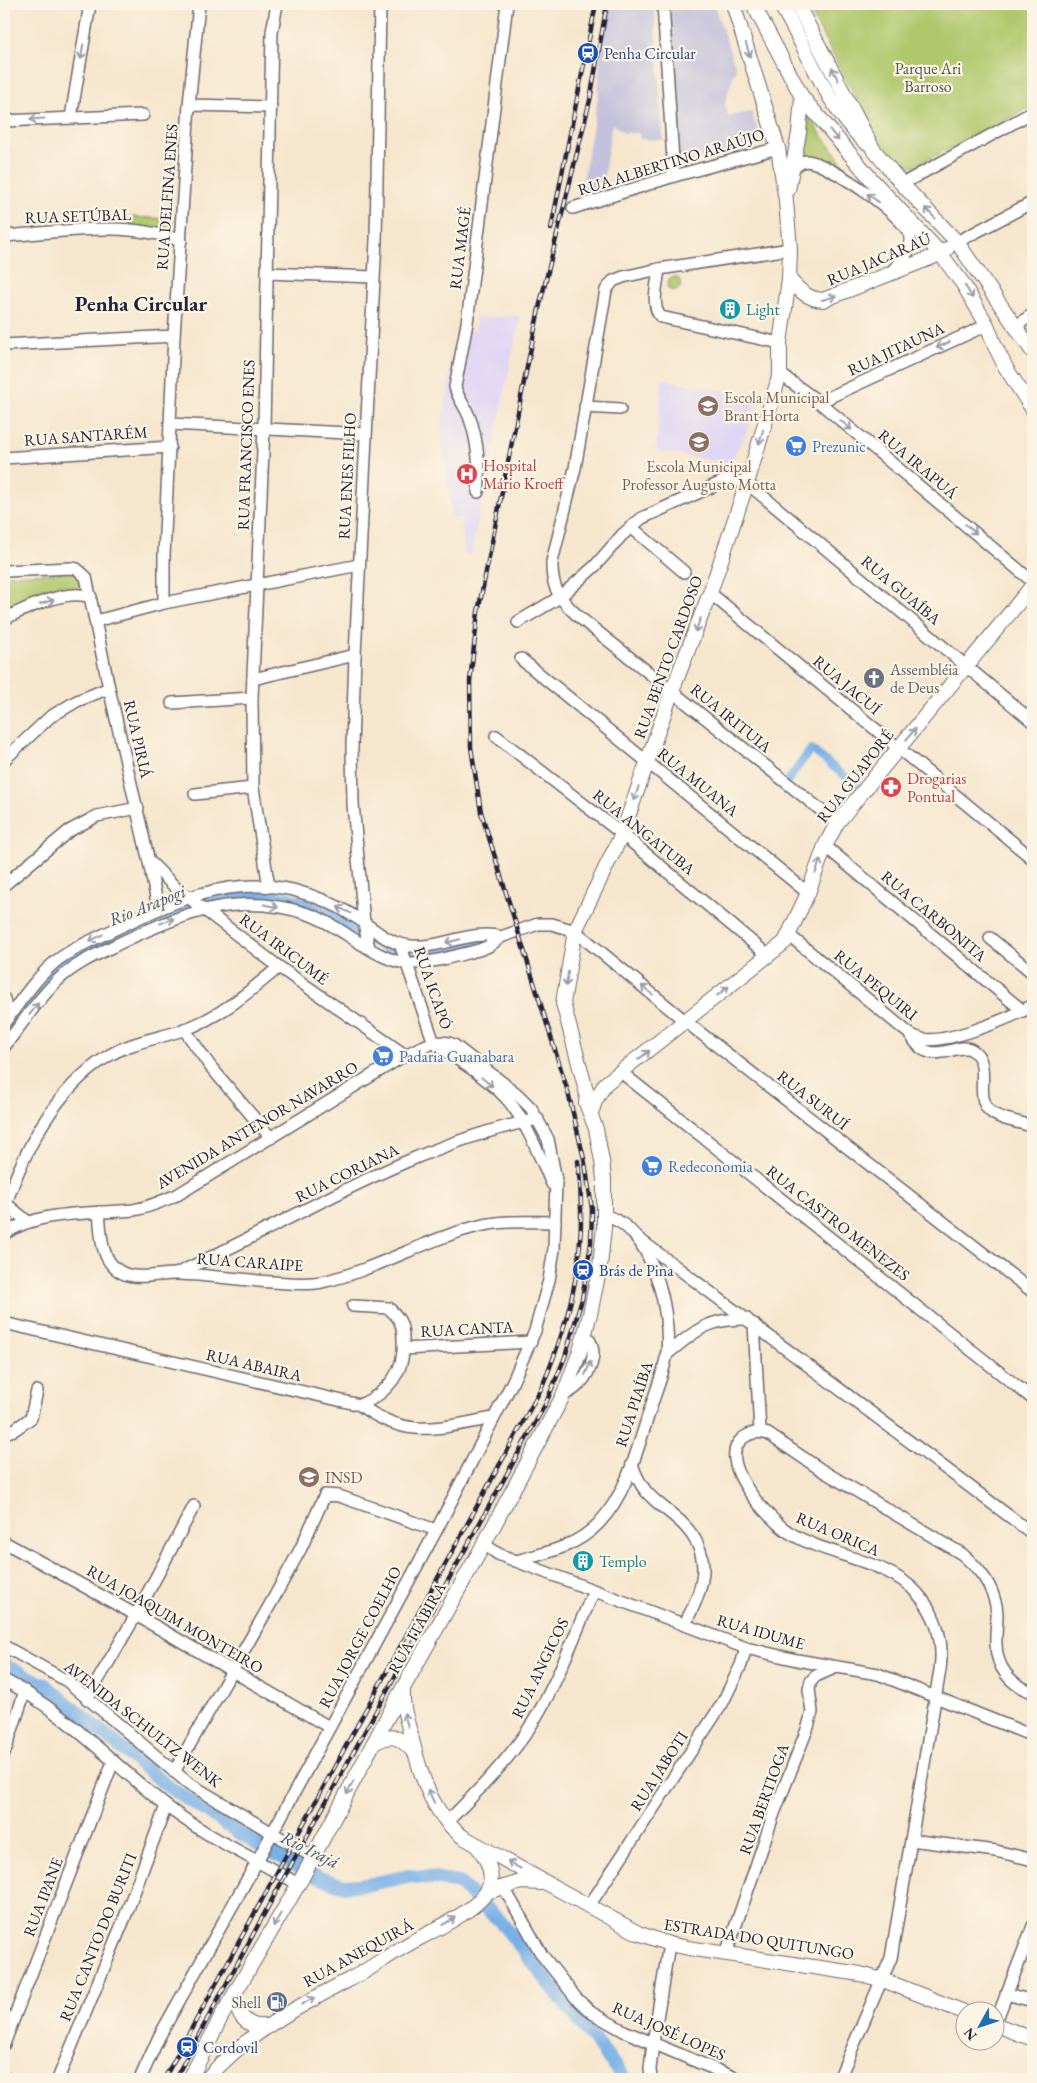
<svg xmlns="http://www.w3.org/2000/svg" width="1037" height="2083" viewBox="0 0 1037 2083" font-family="'EB Garamond',serif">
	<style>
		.built { fill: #dfd5f5 }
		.industrial { fill: #c3c1db }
		.green { fill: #b0c76c; stroke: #697454 }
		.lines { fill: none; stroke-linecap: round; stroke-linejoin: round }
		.canal { stroke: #79b0e8; stroke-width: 8 }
		.river { stroke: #79b0e8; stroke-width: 14 }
		.minor-casing { stroke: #6c676e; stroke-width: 14 }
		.major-casing { stroke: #6c676e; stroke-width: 16 }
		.minor { stroke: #fff; stroke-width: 11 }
		.major { stroke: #fff; stroke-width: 14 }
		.rail-casing { stroke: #22223b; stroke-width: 4.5 }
		.rail { stroke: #fcf5e5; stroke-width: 2.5; stroke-dasharray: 8; stroke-linecap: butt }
		.oneway { stroke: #9c9ca7 }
		.labels { text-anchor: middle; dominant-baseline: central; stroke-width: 4.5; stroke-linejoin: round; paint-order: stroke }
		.transit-label { font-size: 16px; fill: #164399; stroke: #fcf5e5; text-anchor: start }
		.park-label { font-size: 16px; fill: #4d544a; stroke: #fcf5e5 }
		.street-label { font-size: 16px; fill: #22223b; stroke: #fcf5e5 }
		.culture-label { font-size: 16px; fill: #0d838f; stroke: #fcf5e5; text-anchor: start }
		.education-label { font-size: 16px; fill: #785e54; stroke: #fcf5e5; text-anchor: start }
		.shop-label { font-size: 16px; fill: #366cbe; stroke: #fcf5e5; text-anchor: start }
		.health-label { font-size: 16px; fill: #be3a42; stroke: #fcf5e5; text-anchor: start }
		.worship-label { font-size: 16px; fill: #5b616d; stroke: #fcf5e5; text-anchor: start }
		.service-label { font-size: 16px; fill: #4e5e75; stroke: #fcf5e5; text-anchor: end }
		.water-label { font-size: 18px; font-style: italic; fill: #405478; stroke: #fcf5e5 }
		.district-label { font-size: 21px; font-weight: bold; fill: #22223b; stroke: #fcf5e5 }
	</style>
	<rect width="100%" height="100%" fill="#fcf5e5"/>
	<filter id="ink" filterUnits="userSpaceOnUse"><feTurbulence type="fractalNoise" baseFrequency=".02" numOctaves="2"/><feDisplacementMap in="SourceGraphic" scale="10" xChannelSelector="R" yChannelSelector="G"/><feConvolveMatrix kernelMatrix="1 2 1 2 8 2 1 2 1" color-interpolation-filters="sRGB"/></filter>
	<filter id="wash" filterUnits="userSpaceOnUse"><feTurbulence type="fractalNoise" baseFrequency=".0096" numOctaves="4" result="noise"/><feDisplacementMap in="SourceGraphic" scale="20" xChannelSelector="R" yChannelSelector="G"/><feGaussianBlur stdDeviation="1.12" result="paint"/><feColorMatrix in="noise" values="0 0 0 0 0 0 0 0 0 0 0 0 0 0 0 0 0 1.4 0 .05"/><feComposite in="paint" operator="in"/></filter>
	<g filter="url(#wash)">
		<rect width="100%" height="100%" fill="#f6e6cd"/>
		<g class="built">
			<polygon points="520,316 471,556 464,554 461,518 452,519 441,429 458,329 476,331 476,318"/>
			<polygon points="662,379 759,398 746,433 730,463 656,451"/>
		</g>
		<g class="industrial">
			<polygon points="609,4 654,4 663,140 640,139 639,133 624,133 612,123 602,190 580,197 598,97 600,58"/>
			<polygon points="669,4 714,4 737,72 734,73 725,103 728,116 751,112 760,137 756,142 686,165 681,164 678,159"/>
		</g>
		<g class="green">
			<polygon points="806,4 1033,4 1033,106 915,166 891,164"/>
			<polygon points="806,114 861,187 795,160"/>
			<polygon points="131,217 173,219 171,232 130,225"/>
			<circle cx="674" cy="284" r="7"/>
			<polygon points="76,572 85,589 50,597 4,614 4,575"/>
		</g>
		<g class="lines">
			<polyline class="canal" points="786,783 811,749 862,790"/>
			<g class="river">
				<polyline points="4,1036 50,977 69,959 176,909 219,898 260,897 289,899 318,909 394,950 417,953 449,950 480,941"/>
				<polyline points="4,1665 45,1685 166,1785 252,1841 318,1877 344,1886 371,1884 408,1876 434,1878 459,1883 500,1921 625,2079"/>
			</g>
		</g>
	</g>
	<g filter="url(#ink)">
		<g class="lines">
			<g class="minor-casing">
				<g id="minor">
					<polyline points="663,4 674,176"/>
					<polyline points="189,105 271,107"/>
					<polyline points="71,117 90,4"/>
					<polyline points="4,121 143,115"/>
					<path d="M791 171C796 166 800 161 807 161 827 162 908 217 910 237 912 252 901 262 891 272"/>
					<polyline points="902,184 1033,112"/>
					<polyline points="573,208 674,176 778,148"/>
					<path d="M4 236C61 232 127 220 181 241"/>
					<polyline points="957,242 1033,202"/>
					<path d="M790 249 659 269 623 277 613 281 606 290 575 468 552 562C551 588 560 600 579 617L837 823"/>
					<path d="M659 269C658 282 650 306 661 317L780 343"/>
					<polyline points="267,273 373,277"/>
					<polyline points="1016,326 1033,314"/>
					<polyline points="4,345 174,336"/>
					<polyline points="780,374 819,402 1033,582"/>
					<polyline points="819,402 987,325"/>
					<polyline points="585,407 620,409"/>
					<polyline points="170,424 366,434"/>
					<polyline points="4,458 170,447"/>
					<path d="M478 492C481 472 477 438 470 419 466 407 458 399 455 387L467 323 507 4"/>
					<polyline points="631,527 684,572"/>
					<polyline points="4,571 71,568 77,569 86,577 109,688 149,862 158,908"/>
					<polyline points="710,593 1033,859"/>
					<polyline points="164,603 164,556 174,336 189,105 199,4"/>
					<path d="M4 619C26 608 67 588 91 597"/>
					<polyline points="96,621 164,603 359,565"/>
					<polyline points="518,622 560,597 595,566 622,535 642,518 729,479 747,483 1033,722"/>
					<polyline points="521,659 808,893"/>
					<polyline points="253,679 355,655"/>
					<polyline points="172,703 252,698"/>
					<polyline points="496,736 622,834 769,956"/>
					<polyline points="4,760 50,717 77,701 109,688"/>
					<polyline points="195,794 253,788"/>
					<polyline points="825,846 1023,1011"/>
					<polyline points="151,863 176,888 279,967 405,1055"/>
					<polyline points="4,885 69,831 97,816 138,808"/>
					<polyline points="269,887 253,788 252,698 264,428 272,32 277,4"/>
					<path d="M790 936 911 1035C914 1036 918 1038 922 1039 947 1044 1011 1018 1033 1005"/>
					<polyline points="990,938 1033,973"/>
					<polyline points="400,944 434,1043"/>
					<polyline points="369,948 364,923 353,804 352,747 355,655 376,240 380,4"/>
					<polyline points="4,999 8,1017"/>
					<path d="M4 1023C20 1002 35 979 55 962 72 948 93 940 111 931 168 903 228 875 293 890 312 895 335 904 352 915 370 925 384 941 404 945 437 952 470 928 501 937"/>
					<polyline points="184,1029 210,1066 271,1138"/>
					<path d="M911 1035C930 1071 957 1040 972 1050 993 1063 973 1096 990 1111 1001 1121 1020 1121 1033 1127"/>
					<path d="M434 1043C458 1060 487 1077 507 1099 525 1119 541 1159 552 1184"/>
					<path d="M4 1047C21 1025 38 999 58 980 76 963 98 954 120 943 182 913 238 891 308 914 340 924 378 963 409 963 432 964 457 955 479 950L489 946 501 937 538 924H552L575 931 685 1021 1033 1292"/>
					<polyline points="622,1073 1033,1399"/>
					<polyline points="4,1202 28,1222"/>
					<path d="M6 1203C26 1147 54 1092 105 1058 129 1042 157 1039 183 1030 220 1017 249 992 279 967"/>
					<path d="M99 1212C101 1230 100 1253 113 1266 129 1284 157 1273 178 1274 210 1275 241 1280 273 1282 289 1283 306 1285 322 1282 377 1270 425 1239 479 1226 504 1220 530 1222 555 1222"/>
					<path d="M4 1234C40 1210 91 1214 133 1210 148 1208 162 1201 177 1195L405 1055C420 1048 437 1037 454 1045L517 1094 531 1108 548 1139 556 1180 554 1249 549 1280 535 1331 512 1383 436 1531 249 1876 159 2037 140 2079"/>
					<polyline points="635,1236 1033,1534"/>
					<path d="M178 1273C295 1219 410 1145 538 1119"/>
					<path d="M353 1306 389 1308C392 1312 397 1316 399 1320 402 1325 403 1333 403 1339 406 1371 388 1393 360 1405"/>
					<path d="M4 1323 360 1405C409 1441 439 1427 494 1418"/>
					<polyline points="754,1324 760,1431"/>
					<polyline points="404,1349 531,1342"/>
					<path d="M666 1355C695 1331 708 1318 747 1319"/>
					<path d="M564 1394C585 1388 605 1351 584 1334"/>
					<polyline points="4,1433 14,1430 31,1418 37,1391"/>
					<path d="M632 1464C641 1492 653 1499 674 1516 715 1549 707 1584 684 1625"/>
					<polyline points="4,1542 136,1615 329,1727"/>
					<polyline points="484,1544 498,1554 516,1561 746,1648 797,1660 878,1674 1033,1736"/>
					<path d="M516 1561C546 1553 576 1547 598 1524 628 1493 638 1446 651 1407 656 1390 665 1370 667 1352 671 1312 652 1226 605 1216"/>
					<polyline points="4,1646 67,1681 188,1783 313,1857"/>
					<path d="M4 1680C64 1711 112 1763 165 1805 206 1837 254 1858 298 1884"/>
					<polyline points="87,1699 136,1615 194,1506"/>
					<polyline points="4,1754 25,1691"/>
					<polyline points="174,1772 271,1603 301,1548 325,1495 339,1496 436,1530"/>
					<path d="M447 1822C475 1794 503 1766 526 1733 555 1690 573 1638 594 1591"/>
					<polyline points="911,1840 996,1851 1033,1860"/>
					<polyline points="503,1886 542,1955 576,1998 592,2013 624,2031 738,2079"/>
					<polyline points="589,1906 722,1704 741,1665 746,1648"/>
					<polyline points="726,1954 773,1816 808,1727 812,1712 809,1689 811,1681 816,1676 836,1667"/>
					<polyline points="1006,1994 1033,2001"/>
					<polyline points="995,2024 1033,1926"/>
					<polyline points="4,2044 113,1762"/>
					<polyline points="4,2079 7,2079"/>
					<polyline points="58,2079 125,1917 166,1806"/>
					<polyline points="651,2079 650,2069 653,2043 669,1944"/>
					<path d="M839 2079 891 1958 940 1670C944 1641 937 1615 917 1593 888 1560 827 1556 790 1533 769 1520 714 1461 743 1438 751 1432 759 1431 768 1434L823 1471 962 1554C977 1567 988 1579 994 1598 1000 1614 995 1628 996 1644 996 1667 1011 1686 1033 1692"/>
				</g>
			</g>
			<g class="major-casing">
				<g id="major">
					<polyline points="753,4 802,97 872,180 940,253 963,284 987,325 995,346 1006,368 1033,410"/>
					<path d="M780 4C809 51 824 103 865 142"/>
					<polyline points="797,4 873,149 902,184 957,242 1033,352"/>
					<polyline points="788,190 799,133 802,97"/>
					<path d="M789 279C799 290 807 299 823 300L933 257 947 249"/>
					<polyline points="591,1114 595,1101 605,1084 785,942 808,893 825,846 837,823 1033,585"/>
					<path d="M403 1691C402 1708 407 1720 411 1736 420 1773 431 1813 463 1837L638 1933 669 1944 694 1949 860 1974 883 1980 964 2012"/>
					<path d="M373 1744C392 1732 400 1737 414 1752"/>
					<polyline points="487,1892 521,1882 542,1883"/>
					<path d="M236 1993C234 2012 246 2029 266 2026"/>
					<polyline points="994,2024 1033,2039"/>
					<polyline points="190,2079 221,2017 302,1878 398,1697 484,1544 564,1394 580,1351 590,1314 600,1266 604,1227 604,1179 602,1161 596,1129 586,1103 587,1094 563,1003 575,931 622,834 672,691 710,593 747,483 780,374 780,343 789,279 790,249 786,201 778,148 733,4"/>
					<path d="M207 2079C250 2030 303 2004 360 1974 377 1964 394 1952 412 1942 431 1932 477 1910 487 1891 496 1876 487 1858 477 1846"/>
				</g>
			</g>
			<use href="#minor" class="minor"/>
			<use href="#major" class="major"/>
			<g class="rail-casing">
				<g id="rail">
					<polyline points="551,229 596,4"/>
					<path d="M164 2079 541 1389C574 1312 588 1245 578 1161"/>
					<polyline points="175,2079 269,1905 546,1403 565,1357 582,1299 591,1243 592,1209 585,1163 568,1092 481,812 471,747 470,681 478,612 527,367 540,304 590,100 607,4"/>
				</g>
			</g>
			<use href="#rail" class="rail"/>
		</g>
		<defs><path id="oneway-shaft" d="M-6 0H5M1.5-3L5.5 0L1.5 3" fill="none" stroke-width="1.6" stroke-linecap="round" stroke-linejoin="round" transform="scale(1.25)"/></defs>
		<g class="oneway">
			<use href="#oneway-shaft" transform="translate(748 50) rotate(73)"/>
			<use href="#oneway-shaft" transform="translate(82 52) rotate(99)"/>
			<use href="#oneway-shaft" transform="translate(835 74) rotate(-117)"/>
			<use href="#oneway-shaft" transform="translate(37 119) rotate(177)"/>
			<use href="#oneway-shaft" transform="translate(834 135) rotate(51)"/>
			<use href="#oneway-shaft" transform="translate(873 198) rotate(-144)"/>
			<use href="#oneway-shaft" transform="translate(930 213) rotate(-134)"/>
			<use href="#oneway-shaft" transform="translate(969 292) rotate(58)"/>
			<use href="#oneway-shaft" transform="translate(829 298) rotate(-15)"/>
			<use href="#oneway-shaft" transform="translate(943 345) rotate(155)"/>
			<use href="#oneway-shaft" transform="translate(846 425) rotate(40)"/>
			<use href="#oneway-shaft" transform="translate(761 437) rotate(107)"/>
			<use href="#oneway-shaft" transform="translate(971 529) rotate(40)"/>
			<use href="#oneway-shaft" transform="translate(47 602) rotate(-18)"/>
			<use href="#oneway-shaft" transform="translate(698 625) rotate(111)"/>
			<use href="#oneway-shaft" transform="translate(911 734) rotate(-50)"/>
			<use href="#oneway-shaft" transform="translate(636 794) rotate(110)"/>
			<use href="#oneway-shaft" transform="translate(818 866) rotate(-71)"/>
			<use href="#oneway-shaft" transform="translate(271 906) rotate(11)"/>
			<use href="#oneway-shaft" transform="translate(344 910) rotate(-155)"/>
			<use href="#oneway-shaft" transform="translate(167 921) rotate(-20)"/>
			<use href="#oneway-shaft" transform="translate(96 938) rotate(153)"/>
			<use href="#oneway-shaft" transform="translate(453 941) rotate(167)"/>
			<use href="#oneway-shaft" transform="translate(567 979) rotate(99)"/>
			<use href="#oneway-shaft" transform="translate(647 990) rotate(-141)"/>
			<use href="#oneway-shaft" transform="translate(723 991) rotate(-38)"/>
			<use href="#oneway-shaft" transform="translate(34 1009) rotate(-52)"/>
			<use href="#oneway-shaft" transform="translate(644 1055) rotate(-38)"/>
			<use href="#oneway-shaft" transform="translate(487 1082) rotate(39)"/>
			<use href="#oneway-shaft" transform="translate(588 1368) rotate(-68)"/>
			<use href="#oneway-shaft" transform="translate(406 1720) rotate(-106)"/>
			<use href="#oneway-shaft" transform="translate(350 1788) rotate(118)"/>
			<use href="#oneway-shaft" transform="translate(431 1796) rotate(-115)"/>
			<use href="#oneway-shaft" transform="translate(514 1865) rotate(-151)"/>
			<use href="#oneway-shaft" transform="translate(277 1920) rotate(119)"/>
			<use href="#oneway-shaft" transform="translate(449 1921) rotate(-31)"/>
			<use href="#oneway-shaft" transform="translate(308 2001) rotate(-29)"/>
		</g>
	</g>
	<defs>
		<g id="station-disc" transform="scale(1.125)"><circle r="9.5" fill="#1a4fb4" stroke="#fcf5e5"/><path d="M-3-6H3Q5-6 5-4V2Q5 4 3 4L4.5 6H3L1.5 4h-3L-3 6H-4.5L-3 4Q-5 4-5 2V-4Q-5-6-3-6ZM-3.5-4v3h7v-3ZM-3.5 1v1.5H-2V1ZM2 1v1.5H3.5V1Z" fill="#fff"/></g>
		<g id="building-disc" transform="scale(1.125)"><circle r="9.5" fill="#0f9aa8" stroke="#fcf5e5"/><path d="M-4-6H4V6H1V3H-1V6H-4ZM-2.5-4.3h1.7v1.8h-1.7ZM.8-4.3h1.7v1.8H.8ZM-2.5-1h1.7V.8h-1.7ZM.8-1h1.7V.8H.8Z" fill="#fff"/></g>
		<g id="school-disc" transform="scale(1.125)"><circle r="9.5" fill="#8d6e63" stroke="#fcf5e5"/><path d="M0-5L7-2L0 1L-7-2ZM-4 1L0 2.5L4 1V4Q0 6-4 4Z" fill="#fff"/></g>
		<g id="supermarket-disc" transform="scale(1.125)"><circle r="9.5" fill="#3f7fe0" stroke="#fcf5e5"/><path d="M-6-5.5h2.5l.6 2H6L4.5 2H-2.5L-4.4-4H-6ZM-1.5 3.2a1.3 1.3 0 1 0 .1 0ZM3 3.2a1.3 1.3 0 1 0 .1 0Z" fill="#fff"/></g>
		<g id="hospital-disc" transform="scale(1.125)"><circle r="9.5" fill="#e0444e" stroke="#fcf5e5"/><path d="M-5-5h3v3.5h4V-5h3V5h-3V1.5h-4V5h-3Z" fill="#fff"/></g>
		<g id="church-disc" transform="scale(1.125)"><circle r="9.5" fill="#6b7280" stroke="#fcf5e5"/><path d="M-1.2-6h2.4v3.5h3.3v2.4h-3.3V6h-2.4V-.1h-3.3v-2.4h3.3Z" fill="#fff"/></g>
		<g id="pharmacy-disc" transform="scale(1.125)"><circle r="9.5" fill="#e0444e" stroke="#fcf5e5"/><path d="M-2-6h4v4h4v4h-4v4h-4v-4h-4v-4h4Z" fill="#fff"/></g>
		<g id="fuel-disc" transform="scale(1.125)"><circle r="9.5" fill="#5c6f8a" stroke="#fcf5e5"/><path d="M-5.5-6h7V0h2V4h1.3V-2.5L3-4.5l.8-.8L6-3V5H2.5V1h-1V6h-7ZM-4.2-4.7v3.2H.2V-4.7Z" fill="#fff"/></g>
	</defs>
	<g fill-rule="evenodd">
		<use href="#station-disc" x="588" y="53"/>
		<use href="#building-disc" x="730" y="309"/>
		<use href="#school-disc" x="708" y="406"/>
		<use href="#school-disc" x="699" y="442"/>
		<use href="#supermarket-disc" x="796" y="446"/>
		<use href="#hospital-disc" x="467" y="474"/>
		<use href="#church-disc" x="874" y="678"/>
		<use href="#pharmacy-disc" x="891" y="787"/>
		<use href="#supermarket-disc" x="383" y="1056"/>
		<use href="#supermarket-disc" x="652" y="1166"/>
		<use href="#station-disc" x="583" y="1270"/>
		<use href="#school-disc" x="309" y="1477"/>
		<use href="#building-disc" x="583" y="1561"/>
		<use href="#fuel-disc" x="277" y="2002"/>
		<use href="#station-disc" x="187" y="2047"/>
	</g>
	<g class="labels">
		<g class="transit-label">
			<text x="604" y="53">Penha Circular</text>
			<text x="599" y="1270">Brás de Pina</text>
			<text x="203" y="2047">Cordovil</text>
		</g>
		<g class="park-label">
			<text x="928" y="68">Parque Ari<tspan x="928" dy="18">Barroso</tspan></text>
		</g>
		<g class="street-label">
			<text transform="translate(671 162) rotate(-17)">RUA ALBERTINO ARAÚJO</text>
			<text transform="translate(167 197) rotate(-86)">RUA DELFINA ENES</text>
			<text transform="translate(78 216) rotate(-2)">RUA SETÚBAL</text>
			<text transform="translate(460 248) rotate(-83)">RUA MAGÉ</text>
			<text transform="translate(879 259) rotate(-23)">RUA JACARAÚ</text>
			<text transform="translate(896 349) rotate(-25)">RUA JITAUNA</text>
			<text transform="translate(86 436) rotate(-4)">RUA SANTARÉM</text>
			<text transform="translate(246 445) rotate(-88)">RUA FRANCISCO ENES</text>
			<text transform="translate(918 464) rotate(40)">RUA IRAPUÁ</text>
			<text transform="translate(347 476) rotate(-87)">RUA ENES FILHO</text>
			<text transform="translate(901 590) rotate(40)">RUA GUAÍBA</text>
			<text transform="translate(668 657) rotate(-70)">RUA BENTO CARDOSO</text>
			<text transform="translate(847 685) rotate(40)">RUA JACUÍ</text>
			<text transform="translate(731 718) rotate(39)">RUA IRITUIA</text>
			<text transform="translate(138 739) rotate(77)">RUA PIRIÁ</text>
			<text transform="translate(855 776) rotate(-52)">RUA GUAPORÉ</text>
			<text transform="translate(698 782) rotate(39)">RUA MUANA</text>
			<text transform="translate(644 832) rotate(39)">RUA ANGATUBA</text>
			<text transform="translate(934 916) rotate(40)">RUA CARBONITA</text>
			<text transform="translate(284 949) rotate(37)">RUA IRICUMÉ</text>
			<text transform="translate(876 985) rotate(39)">RUA PEQUIRI</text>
			<text transform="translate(433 988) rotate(71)">RUA ICAPÓ</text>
			<text transform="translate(813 1100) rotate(38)">RUA SURUÍ</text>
			<text transform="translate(257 1125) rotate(-31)">AVENIDA ANTENOR NAVARRO</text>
			<text transform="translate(347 1173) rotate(-26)">RUA CORIANA</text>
			<text transform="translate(838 1223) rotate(38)">RUA CASTRO MENEZES</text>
			<text transform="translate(250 1262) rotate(4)">RUA CARAIPE</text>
			<text transform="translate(467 1329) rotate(-3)">RUA CANTA</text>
			<text transform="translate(254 1365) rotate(13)">RUA ABAIRA</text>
			<text transform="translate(634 1404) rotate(-72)">RUA PIAÍBA</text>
			<text transform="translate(838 1534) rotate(23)">RUA ORICA</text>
			<text transform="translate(175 1619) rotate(30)">RUA JOAQUIM MONTEIRO</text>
			<text transform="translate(417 1628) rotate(-61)">RUA ITABIRA</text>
			<text transform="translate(761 1632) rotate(16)">RUA IDUME</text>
			<text transform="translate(360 1637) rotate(-62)">RUA JORGE COELHO</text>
			<text transform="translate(540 1668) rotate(-64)">RUA ANGICOS</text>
			<text transform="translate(143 1724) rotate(38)">AVENIDA SCHULTZ WENK</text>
			<text transform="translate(659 1771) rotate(-57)">RUA JABOTI</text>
			<text transform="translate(764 1799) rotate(-70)">RUA BERTIOGA</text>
			<text transform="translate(43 1897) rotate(-69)">RUA IPANE</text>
			<text transform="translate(98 1937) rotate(-68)">RUA CANTO DO BURITI</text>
			<text transform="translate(759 1939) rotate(9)">ESTRADA DO QUITUNGO</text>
			<text transform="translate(358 1953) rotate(-29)">RUA ANEQUIRÁ</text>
			<text transform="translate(669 2031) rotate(24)">RUA JOSÉ LOPES</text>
		</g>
		<g class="culture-label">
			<text x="746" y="309">Light</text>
			<text x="599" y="1561">Templo</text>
		</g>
		<g class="education-label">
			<text x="724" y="397">Escola Municipal<tspan x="724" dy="18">Brant Horta</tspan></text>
			<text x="699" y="466" text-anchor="middle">Escola Municipal<tspan x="699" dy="18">Professor Augusto Motta</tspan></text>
			<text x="325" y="1477">INSD</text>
		</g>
		<g class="shop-label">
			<text x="812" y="446">Prezunic</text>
			<text x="399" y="1056">Padaria Guanabara</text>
			<text x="668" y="1166">Redeconomia</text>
		</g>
		<g class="health-label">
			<text x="483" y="465">Hospital<tspan x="483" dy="18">Mário Kroeff</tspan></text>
			<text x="907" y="778">Drogarias<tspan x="907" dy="18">Pontual</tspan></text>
		</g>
		<g class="worship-label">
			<text x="890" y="669">Assembléia<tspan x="890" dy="18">de Deus</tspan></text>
		</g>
		<g class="service-label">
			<text x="261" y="2002">Shell</text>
		</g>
		<g class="water-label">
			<text transform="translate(147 905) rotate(-22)">Rio Arapogi</text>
			<text transform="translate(310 1849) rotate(26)">Rio Irajá</text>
		</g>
		<g class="district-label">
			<text x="141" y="303">Penha Circular</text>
		</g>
	</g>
	<rect width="1037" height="2083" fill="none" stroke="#fcf5e5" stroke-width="20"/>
	<g transform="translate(980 2026) rotate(230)"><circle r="24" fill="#fcf5e5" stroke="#a5a1a1"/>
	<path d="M0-4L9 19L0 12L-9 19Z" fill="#1f6fb2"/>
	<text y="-8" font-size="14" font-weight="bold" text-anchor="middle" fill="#22223b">N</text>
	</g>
</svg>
